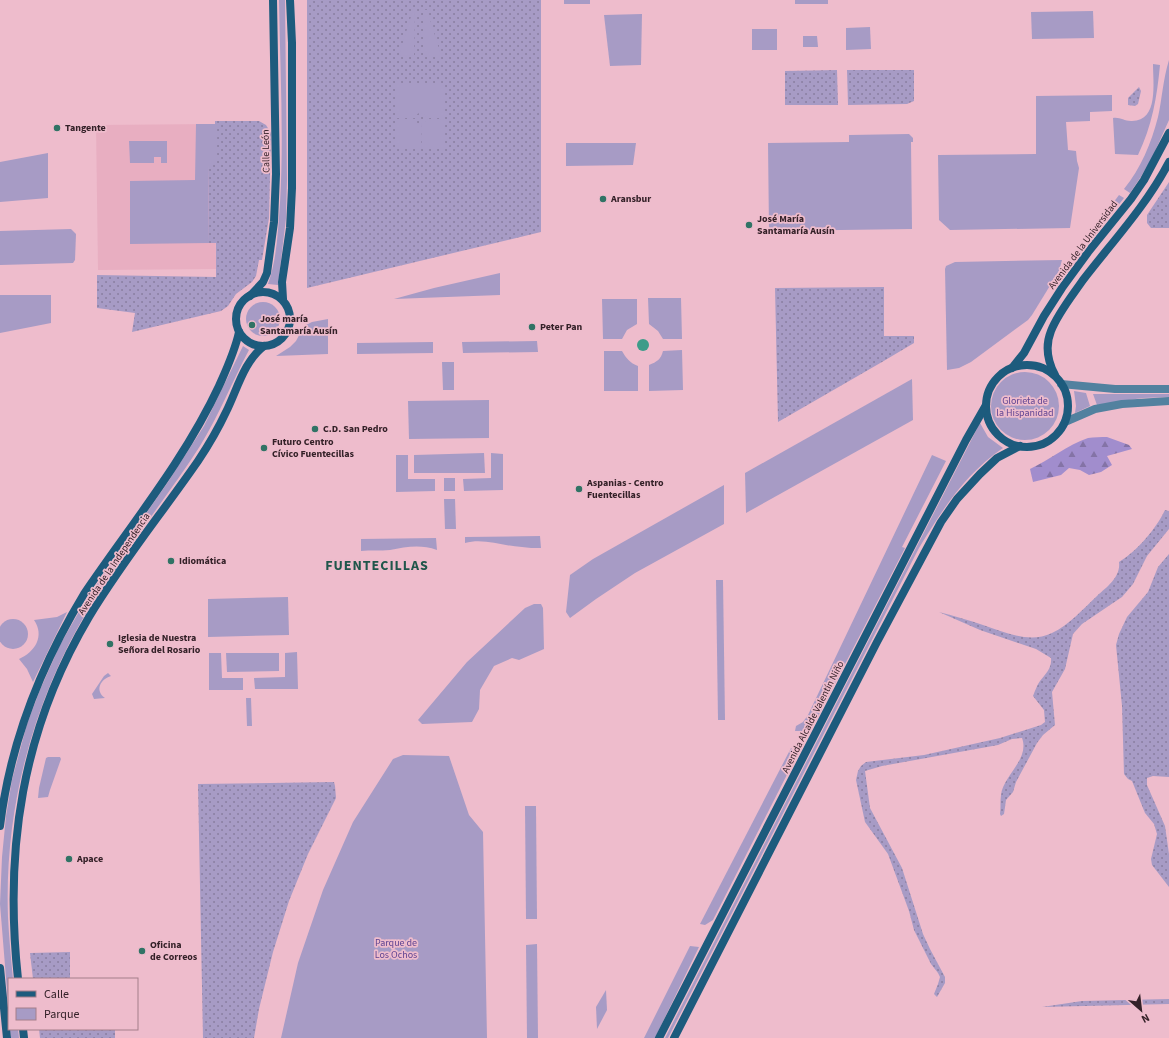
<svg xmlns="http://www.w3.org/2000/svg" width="1169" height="1038" viewBox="0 0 1169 1038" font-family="'Source Sans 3',sans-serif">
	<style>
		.built { fill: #e8aec1 }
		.grass { fill: url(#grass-dots) }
		.forest { fill: url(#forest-firs) }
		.green { fill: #a79bc5 }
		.water { fill: #3d9c89 }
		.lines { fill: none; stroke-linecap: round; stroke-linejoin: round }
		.tertiary { stroke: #52819f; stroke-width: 8 }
		.secondary { stroke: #1d5b7d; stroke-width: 8 }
		.poi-dot { fill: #307365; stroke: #eebccc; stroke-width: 1.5 }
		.labels { text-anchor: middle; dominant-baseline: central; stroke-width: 3.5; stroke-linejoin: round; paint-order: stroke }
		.poi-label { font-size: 10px; font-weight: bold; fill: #342128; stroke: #eebccc; text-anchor: start }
		.street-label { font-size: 10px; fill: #342128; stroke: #eebccc }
		.park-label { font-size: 10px; fill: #604492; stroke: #eebccc }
		.district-label { font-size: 14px; font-weight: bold; letter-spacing: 1px; fill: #20564b; stroke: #eebccc }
	</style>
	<defs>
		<pattern id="grass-dots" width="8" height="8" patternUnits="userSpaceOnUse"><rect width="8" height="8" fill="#a79bc5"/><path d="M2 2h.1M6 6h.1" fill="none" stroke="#897ea0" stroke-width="1.8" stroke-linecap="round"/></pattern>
		<pattern id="forest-firs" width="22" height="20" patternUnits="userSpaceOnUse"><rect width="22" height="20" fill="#a18dcd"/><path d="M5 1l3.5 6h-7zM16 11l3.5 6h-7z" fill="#8473a6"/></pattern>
	</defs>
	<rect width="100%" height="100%" fill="#eebccc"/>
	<polygon class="built" points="215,124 216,269 98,270 96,125"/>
	<g class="grass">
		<polygon points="307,0 541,0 541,232 307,288"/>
		<polygon points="837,70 838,105 785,105 785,71"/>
		<polygon points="847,70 914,70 914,101 907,104 848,105"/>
		<polygon points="1139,87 1141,91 1138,104 1135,106 1128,105 1128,98"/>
		<polygon points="215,121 259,121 266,125 271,133 269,218 262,260 259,260 256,276 252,282 236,294 228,306 221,311 132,332 135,313 97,308 97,275 216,277 216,243 209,243 208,164 215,164"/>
		<polygon points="1169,182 1169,228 1151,228 1147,223 1147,215"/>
		<polygon points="884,287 884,336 914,336 914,343 882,362 778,422 775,288"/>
		<path d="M1165 510 1169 511V529L1147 556 1133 584 1122 597 1113 603 1082 624 1073 634 1065 669 1052 692 1055 725 1043 735 1037 743 1016 782 1013 792 1006 800 1004 814 1001 816 1000 814C1001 808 1000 801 1001 795 1003 776 1030 759 1022 738L1012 739 998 745 882 766 865 771 870 808 902 868 923 934 930 949 945 977V983L937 997 934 994 938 984 940 977 938 973 931 964 914 930 909 911 888 854 865 822 856 780 858 771 861 766 866 762 924 755 1000 738 1041 725 1045 722 1044 710 1033 696C1035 691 1037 685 1040 681 1046 673 1052 668 1051 658L1036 649 980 630 939 612C954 616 969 620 983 625 1005 632 1029 644 1052 633 1069 625 1083 609 1097 596 1107 587 1121 577 1119 562 1137 551 1156 529 1165 510Z"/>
		<polygon points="1169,554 1169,777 1153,776 1147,778 1147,785 1165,826 1169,854 1169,887 1152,865 1151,859 1157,834 1154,824 1145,813 1132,781 1128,779 1124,774 1122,706 1116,645 1119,634 1127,617 1148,592 1158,567"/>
		<polygon points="334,782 335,786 336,798 308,854 289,901 273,952 259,1009 254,1038 203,1038 198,784"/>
		<polygon points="70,952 70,979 33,979 30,953"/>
		<polygon points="1169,999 1169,1004 1042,1007 1082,1001"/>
		<polygon points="39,1029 115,1029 115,1038 40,1038"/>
	</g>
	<path class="forest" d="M1107 437 1129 445 1132 449 1107 456 1112 465 1101 472 1089 475 1080 470 1069 468 1061 475 1033 482 1030 469C1050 460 1067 445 1088 438 1094 437 1101 437 1107 437Z"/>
	<g class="green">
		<path d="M279 0H285L287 180 286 218 278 285 268 284C277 259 278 230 280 203 284 136 280 68 279 0Z"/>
		<rect x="564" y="0" width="26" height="4"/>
		<rect x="795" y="0" width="33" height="4"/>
		<polygon points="413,10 415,10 414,56 399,55"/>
		<polygon points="425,10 427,10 441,55 425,55"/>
		<polygon points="1093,11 1094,38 1032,39 1031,12"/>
		<polygon points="642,14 641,65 610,66 604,15"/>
		<polygon points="870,27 871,49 846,50 846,28"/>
		<rect x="752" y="29" width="25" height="21"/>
		<polygon points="803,36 817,36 818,47 803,47"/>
		<path d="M1169 60V120L1152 158 1140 178 1130 193 1124 189C1141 168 1151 144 1158 117 1162 99 1163 79 1169 60Z"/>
		<path d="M1153 64 1160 65C1157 97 1152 126 1138 155L1115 154 1113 118C1120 117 1124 121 1131 121 1159 122 1153 83 1153 64Z"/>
		<polygon points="396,85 419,85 419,113 416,115 415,118 396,118"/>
		<polygon points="421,85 444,85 444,118 426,118 424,114 421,113"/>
		<polygon points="1112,95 1112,111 1090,112 1090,121 1066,122 1068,150 1076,151 1077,161 1079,168 1070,228 950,230 939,220 938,155 1036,154 1036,96"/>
		<polygon points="445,119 445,149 422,149 421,124 424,123 426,120"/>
		<polygon points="396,120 415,120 416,123 420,124 420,149 396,149"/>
		<polygon points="196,124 215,124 215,164 208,164 209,243 130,244 130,181 195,180"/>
		<polygon points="909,134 913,138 913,142 911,142 912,229 769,231 768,143 849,142 849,135"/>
		<polygon points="129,141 167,141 167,163 161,163 161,157 154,157 154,163 130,163"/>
		<polygon points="566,143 636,143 633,165 566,166"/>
		<polygon points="48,153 48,198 0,202 0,162"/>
		<polygon points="1119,195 1124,198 1097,232 1094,234 1094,228"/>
		<polygon points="71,229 76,234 75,260 73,263 0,265 0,231"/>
		<polygon points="1062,260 1059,271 1032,315 1028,320 971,362 959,368 947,370 945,269 946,266 955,262"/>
		<polygon points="500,273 500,295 394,299 434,288"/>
		<polygon points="0,295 51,295 51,323 0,333"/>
		<polygon points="648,298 681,298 682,339 663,339 658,331 649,324"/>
		<polygon points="602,299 637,299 637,324 627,330 622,339 603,339"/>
		<circle cx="263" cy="319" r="17"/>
		<polygon points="328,319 328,354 276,356 290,347 296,341 304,326 312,322"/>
		<polygon points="537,341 538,352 463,353 462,342"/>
		<polygon points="433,342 433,353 357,354 357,343"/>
		<path d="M243 346 249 350C232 382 219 415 200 446 166 499 125 549 92 603 34 697 4 806 8 917 9 938 11 958 13 979H9V1015L0 904 2 857 6 816 12 780 27 724 40 690 60 645 84 603 168 482 204 426Z"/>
		<path d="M682 350 683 390 649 391V365C657 362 661 359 663 351Z"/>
		<path d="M604 351H622C626 358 630 363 638 366V391H604Z"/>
		<polygon points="442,362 454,362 454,390 443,390"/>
		<circle cx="1025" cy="406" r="34"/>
		<polygon points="912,379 913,420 746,513 745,473"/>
		<polygon points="1074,391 1086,393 1090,406 1075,413 1076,406"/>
		<polygon points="1093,394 1169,394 1169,397 1142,398 1097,405"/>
		<polygon points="489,400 489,438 409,439 408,401"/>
		<path d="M980 423 988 437 1003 448C965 474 942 510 919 548L668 1038H665Z"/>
		<polygon points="484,453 485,473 414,473 414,455"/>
		<polygon points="491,453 503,454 503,490 464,491 463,479 491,478"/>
		<polygon points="396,455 408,455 408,479 435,479 435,491 396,492"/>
		<polygon points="932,455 946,461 902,547 905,548 813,726 805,731 795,731 796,726 803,722 808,715"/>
		<rect x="444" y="478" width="11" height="13"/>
		<polygon points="724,485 724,524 635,573 596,599 570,618 566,612 570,575 593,559"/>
		<polygon points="444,499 455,499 456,529 445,529"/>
		<path d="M540 536 541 548C534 548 528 548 522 547 502 546 484 538 465 543V537Z"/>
		<path d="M436 538 437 550C420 544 406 547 390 550 380 551 370 550 361 551V539Z"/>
		<polygon points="716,580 723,580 725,720 718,720"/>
		<polygon points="288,597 289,635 208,637 208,599"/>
		<polygon points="534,604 541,604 543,608 544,649 519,660 512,658 494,666 480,690 479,709 472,722 422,724 418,720 467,662 525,608"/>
		<path d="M67 612 33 682 27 669 19 659C35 652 45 636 34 620L57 617Z"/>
		<circle cx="13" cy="634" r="15"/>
		<polygon points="297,652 298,689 255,689 254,678 285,677 285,653"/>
		<polygon points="209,653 221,653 222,678 243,678 243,690 209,690"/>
		<polygon points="226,653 279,653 279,671 227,672"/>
		<path d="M108 673 111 676C101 679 94 690 105 698L94 699 92 694 104 676Z"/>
		<polygon points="246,698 251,698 252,726 247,726"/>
		<polygon points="791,748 797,755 713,920 705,925 700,924"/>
		<polygon points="403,755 449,756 469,815 483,832 487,1038 281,1038 298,963 323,890 353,822 393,759"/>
		<polygon points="48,757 60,757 61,759 50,790 48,797 38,798 39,788 46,758"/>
		<polygon points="525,806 536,806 537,919 526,919"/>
		<polygon points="537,944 538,1038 527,1038 526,945"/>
		<polygon points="690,946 699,947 655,1038 644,1038"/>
		<polygon points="606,990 607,1010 597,1029 596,1007"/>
		<polygon points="10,1029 18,1029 19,1038 11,1038"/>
	</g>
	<circle class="water" cx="643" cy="345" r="6"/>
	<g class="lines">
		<g class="tertiary">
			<polyline points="1061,384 1115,389 1169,389"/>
			<polyline points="1065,422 1095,409 1122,404 1169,401"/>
		</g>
		<g class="secondary">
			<circle cx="263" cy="319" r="27"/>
			<polyline points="250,296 263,282 267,273 274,222 276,174 273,0"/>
			<polyline points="283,299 282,282 290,228 292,188 292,43 290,0"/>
			<circle cx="1027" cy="406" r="41"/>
			<polyline points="1012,368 1024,353 1044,316 1062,288 1089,251 1131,199 1144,180 1169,133"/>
			<path d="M1055 375C1048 362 1045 346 1051 331 1058 313 1072 296 1083 280 1113 241 1146 206 1169 162"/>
			<path d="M0 826C10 743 41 665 84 594 130 526 184 461 219 386 227 368 235 351 239 332"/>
			<polyline points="0,968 7,1038"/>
			<path d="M18 979C4 849 22 730 89 617 122 562 162 513 198 461 208 446 218 429 226 412 237 390 244 361 264 346"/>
			<polyline points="23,1029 24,1038"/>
			<polyline points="659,1038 966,440 986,405"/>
			<polyline points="674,1038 877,642 941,522 957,499 980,474 997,458 1020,446"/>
		</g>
	</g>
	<g class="poi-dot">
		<circle cx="57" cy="128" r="4"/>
		<circle cx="603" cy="199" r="4"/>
		<circle cx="749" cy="225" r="4"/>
		<circle cx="252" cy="325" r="4"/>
		<circle cx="532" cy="327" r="4"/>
		<circle cx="315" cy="429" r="4"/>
		<circle cx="264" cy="448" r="4"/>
		<circle cx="579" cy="489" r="4"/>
		<circle cx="171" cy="561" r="4"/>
		<circle cx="110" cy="644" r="4"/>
		<circle cx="69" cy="859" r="4"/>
		<circle cx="142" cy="951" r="4"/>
	</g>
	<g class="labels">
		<g class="poi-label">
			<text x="65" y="128">Tangente</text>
			<text x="611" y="199">Aransbur</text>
			<text x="757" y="219">José María<tspan x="757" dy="12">Santamaría Ausín</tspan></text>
			<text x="260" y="319">José maría<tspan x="260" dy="12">Santamaría Ausín</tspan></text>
			<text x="540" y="327">Peter Pan</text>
			<text x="323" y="429">C.D. San Pedro</text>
			<text x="272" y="442">Futuro Centro<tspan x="272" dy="12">Cívico Fuentecillas</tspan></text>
			<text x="587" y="483">Aspanias - Centro<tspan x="587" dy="12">Fuentecillas</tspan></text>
			<text x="179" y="561">Idiomática</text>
			<text x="118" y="638">Iglesia de Nuestra<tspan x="118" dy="12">Señora del Rosario</tspan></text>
			<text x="77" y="859">Apace</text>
			<text x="150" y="945">Oficina<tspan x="150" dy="12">de Correos</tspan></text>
		</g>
		<g class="street-label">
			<text transform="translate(266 151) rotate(-91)">Calle León</text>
			<text transform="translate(1083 245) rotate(-53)">Avenida de la Universidad</text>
			<text transform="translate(114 564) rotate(-56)">Avenida de la Independencia</text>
			<text transform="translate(813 717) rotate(-63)">Avenida Alcalde Valentín Niño</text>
		</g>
		<g class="park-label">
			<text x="1025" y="401">Glorieta de<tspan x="1025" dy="12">la Hispanidad</tspan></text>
			<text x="396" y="943">Parque de<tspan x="396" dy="12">Los Ochos</tspan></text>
		</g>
		<g class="district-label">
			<text x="377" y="566">FUENTECILLAS</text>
		</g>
	</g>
	<rect x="8" y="978" width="130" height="52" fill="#eebccc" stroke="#a47e8a"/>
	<rect x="16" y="991" width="20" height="6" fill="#1d5b7d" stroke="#a47e8a"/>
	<text x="44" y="998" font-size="12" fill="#342128">Calle</text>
	<rect x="16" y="1008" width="20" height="12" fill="#a79bc5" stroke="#a47e8a"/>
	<text x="44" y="1018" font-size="12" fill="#342128">Parque</text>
	<g transform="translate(1141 1010) rotate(152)" stroke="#eebccc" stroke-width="3" paint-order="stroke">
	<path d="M0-3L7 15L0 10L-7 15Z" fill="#342128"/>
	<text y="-6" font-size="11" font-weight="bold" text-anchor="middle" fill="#342128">N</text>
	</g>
</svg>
